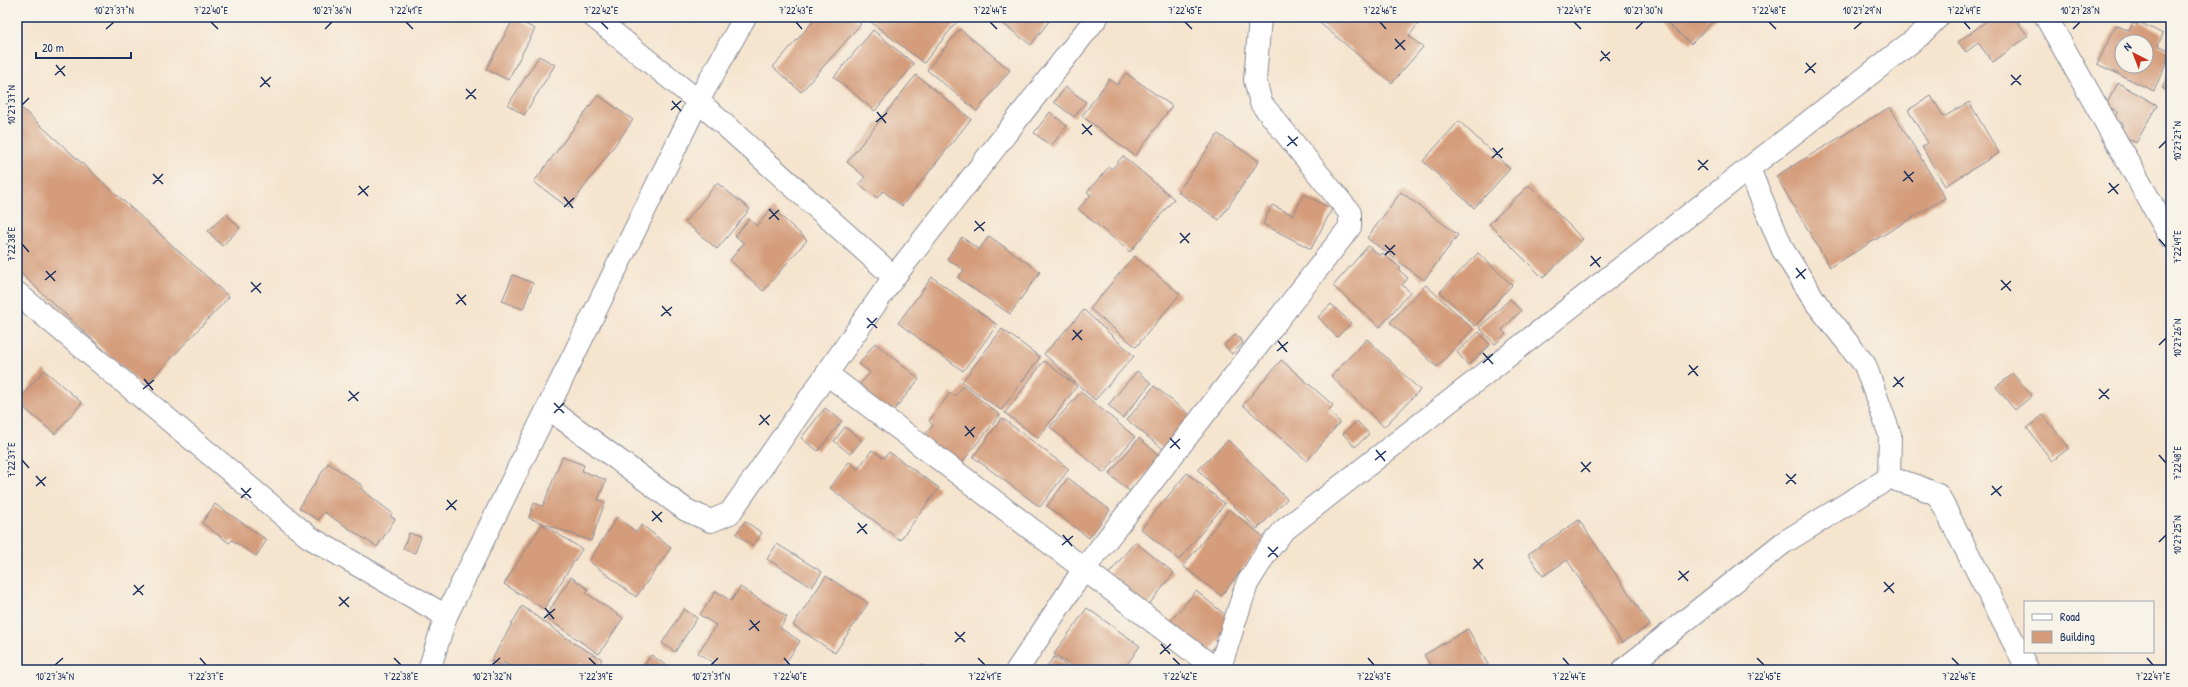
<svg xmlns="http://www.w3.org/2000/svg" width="2188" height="687" viewBox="0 0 2188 687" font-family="'Patrick Hand',sans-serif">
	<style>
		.building { fill: #d49c7a; fill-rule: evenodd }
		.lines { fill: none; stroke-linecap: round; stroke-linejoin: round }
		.minor-casing { stroke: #888a96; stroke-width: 24 }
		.minor { stroke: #fff; stroke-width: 22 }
		.ticks { fill: none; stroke: #1b2f5e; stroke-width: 1.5 }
		.neatline { fill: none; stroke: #1b2f5e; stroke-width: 1.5 }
		.ticks-label { font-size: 10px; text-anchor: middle; fill: #1b2f5e }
	</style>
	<rect width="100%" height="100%" fill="#f7f3e8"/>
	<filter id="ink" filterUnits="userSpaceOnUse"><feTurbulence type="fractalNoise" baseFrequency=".025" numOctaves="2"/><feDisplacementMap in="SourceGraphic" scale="8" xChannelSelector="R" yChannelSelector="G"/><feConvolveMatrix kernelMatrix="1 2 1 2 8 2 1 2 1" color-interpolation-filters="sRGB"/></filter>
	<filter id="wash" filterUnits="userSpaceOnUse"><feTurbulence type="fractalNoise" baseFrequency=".012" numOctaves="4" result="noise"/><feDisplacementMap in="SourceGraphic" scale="16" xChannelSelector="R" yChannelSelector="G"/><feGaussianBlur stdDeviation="0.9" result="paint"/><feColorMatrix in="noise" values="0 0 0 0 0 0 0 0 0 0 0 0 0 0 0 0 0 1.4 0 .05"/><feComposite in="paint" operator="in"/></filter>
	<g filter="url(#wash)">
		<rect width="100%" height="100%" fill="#f5e4ce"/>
		<g id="blocks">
			<g class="building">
				<polygon points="817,17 852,17 861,24 801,92 773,67"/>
				<polygon points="874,17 954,17 958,20 924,63 871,22"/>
				<polygon points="994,17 1052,17 1031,45"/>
				<polygon points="1317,17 1410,17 1418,24 1409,36 1423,47 1392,83 1315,19"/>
				<polygon points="1661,17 1717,17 1691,44"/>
				<polygon points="1992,17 2014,17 2028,36 1993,62 1978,43 1966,52 1958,42"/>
				<polygon points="514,18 535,29 508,80 486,69"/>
				<path d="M2139 22 2163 34 2158 45 2171 51 2154 91 2097 64 2116 25 2129 31 2133 23 2137 25ZM2122 42H2146V66H2122Z"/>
				<polygon points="960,29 1010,70 977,111 927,70"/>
				<polygon points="873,30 914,64 875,111 834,77"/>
				<polygon points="539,56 555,65 524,115 508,105"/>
				<polygon points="2171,71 2171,93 2162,88"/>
				<polygon points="1126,73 1172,106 1135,156 1082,116 1109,79 1117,85"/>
				<polygon points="916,75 971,119 902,206 883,191 877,198 859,184 865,177 847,162"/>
				<polygon points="2118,83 2157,105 2136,143 2119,133 2123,124 2114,119 2118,112 2106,105"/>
				<polygon points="1066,87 1086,102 1074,117 1054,102"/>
				<polygon points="598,95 633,120 569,208 534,182"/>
				<polygon points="1931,96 1944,117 1969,102 1999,153 1945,186 1922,147 1928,143 1908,110"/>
				<polygon points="17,104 229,297 144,387 17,270"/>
				<polygon points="1890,107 1945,198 1830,267 1776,176"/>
				<polygon points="1050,112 1067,126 1051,146 1034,133"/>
				<polygon points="1459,121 1510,169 1474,208 1423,161"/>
				<polygon points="1218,134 1259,161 1219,220 1178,192"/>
				<polygon points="1123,156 1174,199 1130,252 1078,209 1091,195 1087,192 1109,167 1112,169"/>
				<polygon points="717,183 750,209 717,249 685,222"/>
				<polygon points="1529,185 1583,239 1543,278 1489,224"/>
				<polygon points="1401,192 1458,235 1424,280 1367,238"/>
				<polygon points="1304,194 1332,209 1311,249 1263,224 1272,205 1293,215"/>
				<polygon points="772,208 807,240 763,291 730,260 744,243 735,236 749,219 757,226"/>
				<polygon points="226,214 240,228 222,246 208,231"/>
				<polygon points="989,236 1040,272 1010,314 958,278 964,270 947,259 962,237 979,250"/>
				<polygon points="1368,246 1380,256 1382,253 1401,268 1399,270 1408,278 1402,285 1410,292 1380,327 1333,286"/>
				<polygon points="1478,253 1512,285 1475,326 1440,292"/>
				<polygon points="1134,256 1180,294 1136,347 1090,309"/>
				<polygon points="513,275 533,283 523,309 502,301"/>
				<polygon points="932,277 997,325 963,371 898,323"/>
				<polygon points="1426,285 1473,329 1437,367 1390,322"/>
				<polygon points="1510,299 1521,311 1502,330 1506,334 1495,344 1479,328"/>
				<polygon points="1331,304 1351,323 1337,337 1318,317"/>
				<polygon points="1084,310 1134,356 1095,400 1044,354"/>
				<polygon points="1002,329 1040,357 1001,410 962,382"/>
				<polygon points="1479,332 1490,345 1468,365 1457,352"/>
				<polygon points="1236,334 1243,343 1232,354 1224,345"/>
				<polygon points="1367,339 1420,390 1384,427 1331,376"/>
				<polygon points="875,343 919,379 890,415 857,388 870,372 859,364"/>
				<polygon points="1281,360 1333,405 1328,411 1340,422 1307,461 1243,405"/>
				<polygon points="1044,361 1077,386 1038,438 1005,413"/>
				<polygon points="44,370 82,403 55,434 17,402"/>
				<polygon points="1137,371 1151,383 1123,418 1108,405"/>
				<polygon points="2013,374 2032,396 2015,410 1996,387"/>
				<polygon points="963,386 1000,415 959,466 922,438 933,425 929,421 951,392 955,396"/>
				<polygon points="1154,386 1190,415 1163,449 1127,420"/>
				<polygon points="1081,392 1135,437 1104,473 1050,427"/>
				<polygon points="825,408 842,421 818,451 801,438"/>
				<polygon points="2043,415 2069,448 2052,461 2027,428"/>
				<polygon points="1002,418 1069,469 1040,507 973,457"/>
				<polygon points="1357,421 1369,434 1355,447 1343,434"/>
				<polygon points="845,427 862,440 850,454 834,441"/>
				<polygon points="1139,438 1161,457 1131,492 1109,474"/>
				<polygon points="1228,440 1287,499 1257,529 1198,470"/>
				<polygon points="872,450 884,458 889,452 939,488 900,540 830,488 849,462 858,469"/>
				<polygon points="562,457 584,465 582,471 606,480 598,500 605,502 591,541 529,518 534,503 543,506"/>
				<polygon points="328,463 363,486 361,489 392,513 390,516 395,519 377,547 324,512 318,520 299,508"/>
				<polygon points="1187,473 1225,504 1179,560 1141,529"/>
				<polygon points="1068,478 1110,510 1089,538 1047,506"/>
				<polygon points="215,504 267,540 256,556 232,540 229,543 202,523"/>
				<polygon points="1229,509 1266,539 1221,596 1183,566"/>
				<polygon points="617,517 636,532 642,525 671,548 636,597 589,561"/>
				<polygon points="1579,520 1650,625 1622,643 1567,560 1543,576 1528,554"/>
				<polygon points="745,521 762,533 752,546 736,534"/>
				<polygon points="542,524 582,549 544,609 504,584"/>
				<polygon points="409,533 421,537 415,553 403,549"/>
				<polygon points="1135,542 1174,573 1147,607 1107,576"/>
				<polygon points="777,544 822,572 812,587 767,559"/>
				<polygon points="826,576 868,603 835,653 793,625"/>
				<polygon points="571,577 588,589 586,593 623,618 599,654 545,617"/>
				<polygon points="740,587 787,617 780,628 800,641 781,670 724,670 698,653 716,625 700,615 716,591 731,601"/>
				<polygon points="1196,591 1234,622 1208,654 1169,623"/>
				<polygon points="522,606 575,644 602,659 596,670 582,670 584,666 578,663 575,670 517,670 504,663 502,666 491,661"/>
				<polygon points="1087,608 1140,646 1123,670 1077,670 1054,654"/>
				<polygon points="684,609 697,618 675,652 662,643"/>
				<polygon points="1468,629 1491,670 1433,670 1424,655"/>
				<polygon points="651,655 673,670 641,670"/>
				<polygon points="1054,657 1072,670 1044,670"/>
				<polygon points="921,664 929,670 916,670"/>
			</g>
		</g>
	</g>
	<g filter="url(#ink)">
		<use href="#blocks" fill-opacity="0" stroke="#888a96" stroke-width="1"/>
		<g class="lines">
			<g class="minor-casing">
				<g id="minor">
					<polyline points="594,17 698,101 894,277"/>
					<polyline points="2046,17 2171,238"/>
					<polyline points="17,293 309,537 446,616"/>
					<polyline points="827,374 1217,670"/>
					<polyline points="548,408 686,510 711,521 730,513 894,277 1097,17"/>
					<polyline points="1889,478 1917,486 1938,495 2028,670"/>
					<polyline points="429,670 446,616 698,101 745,17"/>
					<polyline points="1017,670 1084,569 1350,227 1350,213 1261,103 1255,80 1260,17"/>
					<polyline points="1219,670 1247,584 1266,553 1283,531 1919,36 1938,17"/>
					<polyline points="1623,670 1783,543 1889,478 1890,435 1865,365 1817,304 1783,250 1749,169"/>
				</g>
			</g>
			<use href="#minor" class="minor"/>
		</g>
	</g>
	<path class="ticks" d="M211 22 218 29M406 22 413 29M601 22 608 29M796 22 802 29M990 22 997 29M1185 22 1192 29M1380 22 1386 29M1574 22 1581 29M1769 22 1776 29M1964 22 1970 29M106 29 114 22M325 29 332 22M1636 29 1643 22M1854 29 1862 22M2073 29 2080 22M1395 39 1405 50M1395 49 1405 40M1601 51 1610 61M1600 61 1610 52M1806 63 1815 73M56 65 65 76M1805 73 1816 63M55 75 65 66M2011 75 2021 85M261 77 270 87M2011 85 2021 75M260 87 271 77M466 89 476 99M466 99 476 89M672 101 681 111M22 105 29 98M671 110 681 101M877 112 886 123M876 122 887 113M1082 124 1092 135M1082 134 1092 125M1288 136 1297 146M1287 146 1298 137M1493 148 1502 158M2159 148 2166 141M1492 158 1503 148M1698 160 1708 170M1698 170 1708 160M1904 171 1913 182M153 174 163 184M1903 181 1914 172M2109 183 2118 194M153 184 163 174M359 186 368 196M2108 193 2119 184M358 195 369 186M564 197 573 208M564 207 574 198M769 209 779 220M769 219 779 210M975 221 984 231M974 231 985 222M1180 233 1189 243M2159 239 2166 247M1180 243 1190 233M22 244 29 252M1385 245 1395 255M1385 255 1395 245M1591 256 1600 267M1590 266 1601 257M1796 268 1805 279M46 271 55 281M1796 278 1806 269M45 280 56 271M2001 280 2011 291M251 282 261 293M2001 290 2011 281M251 292 261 283M457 294 466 305M456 304 466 295M662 306 671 316M661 316 672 307M867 318 877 328M867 328 877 318M1073 330 1082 340M1072 340 1082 330M1278 341 1287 352M2159 345 2166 338M1277 351 1288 342M1483 353 1493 364M1483 363 1493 354M1689 365 1698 376M1688 375 1698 366M1894 377 1903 387M144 379 153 390M1893 387 1904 377M143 389 154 380M2099 389 2109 399M349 391 358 401M2099 399 2109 389M348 401 359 392M554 403 564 413M554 413 564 403M760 415 769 425M759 425 770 415M965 426 974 437M965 436 975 427M1170 438 1180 449M1170 448 1180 439M1376 450 1385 461M2159 455 2166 463M22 460 29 468M1375 460 1386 451M1581 462 1590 472M1581 472 1591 462M1786 474 1796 484M36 476 45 486M1786 484 1796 474M36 486 46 477M1992 486 2001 496M241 488 251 498M1991 495 2002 486M241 498 251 488M447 500 456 510M446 510 457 500M652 511 662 522M652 521 662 512M858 523 867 534M857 533 867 524M1063 535 1072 546M2159 542 2166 535M1062 545 1073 536M1268 547 1278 557M1268 557 1278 547M1474 559 1483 569M1473 569 1483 559M1679 571 1688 581M1678 580 1689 571M1884 582 1894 593M134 585 143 595M1884 592 1894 583M133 595 144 585M339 597 349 607M339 606 349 597M545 608 554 619M544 618 555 609M750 620 759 631M749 630 760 621M955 632 965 642M955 642 965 632M1161 644 1170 654M1160 654 1171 644M200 658 206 665M394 658 401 665M589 658 596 665M784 658 790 665M978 658 985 665M1173 658 1180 665M1368 658 1374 665M1563 658 1569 665M1757 658 1764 665M1952 658 1959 665M2147 658 2153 665M55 665 63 658M492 665 500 658M711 665 718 658"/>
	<rect width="2188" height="687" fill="none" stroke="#f7f3e8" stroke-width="44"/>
	<rect x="2024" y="601" width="130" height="52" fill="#f7f3e8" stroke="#9fa5b1"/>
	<rect x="2032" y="614" width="20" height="6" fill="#ffffff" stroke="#9fa5b1"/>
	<text x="2060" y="621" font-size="12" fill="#1b2f5e">Road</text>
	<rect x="2032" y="631" width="20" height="12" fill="#d49c7a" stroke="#9fa5b1"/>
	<text x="2060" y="641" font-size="12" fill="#1b2f5e">Building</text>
	<g transform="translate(2134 54) rotate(318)"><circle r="19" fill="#f7f3e8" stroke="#9fa5b1"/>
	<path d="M0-3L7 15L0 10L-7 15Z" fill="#c8321e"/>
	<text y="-6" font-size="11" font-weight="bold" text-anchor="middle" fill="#1b2f5e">N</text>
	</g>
	<path d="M36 52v6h95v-6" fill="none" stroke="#1b2f5e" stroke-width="2"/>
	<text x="42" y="52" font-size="12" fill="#1b2f5e" stroke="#f7f3e8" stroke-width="3" paint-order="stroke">20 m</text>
	<rect x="22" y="22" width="2144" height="643" class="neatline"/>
	<g class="ticks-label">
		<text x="114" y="14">10°27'37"N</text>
		<text x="211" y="14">7°22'40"E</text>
		<text x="332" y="14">10°27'36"N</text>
		<text x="406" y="14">7°22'41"E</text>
		<text x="601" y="14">7°22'42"E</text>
		<text x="796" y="14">7°22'43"E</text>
		<text x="990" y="14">7°22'44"E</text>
		<text x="1185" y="14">7°22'45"E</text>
		<text x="1380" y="14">7°22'46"E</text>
		<text x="1574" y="14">7°22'47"E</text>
		<text x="1643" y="14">10°27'30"N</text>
		<text x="1769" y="14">7°22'48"E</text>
		<text x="1862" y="14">10°27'29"N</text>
		<text x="1964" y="14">7°22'49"E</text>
		<text x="2080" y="14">10°27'28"N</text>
		<text transform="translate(11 105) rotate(-90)" y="4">10°27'37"N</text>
		<text transform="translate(2177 141) rotate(-90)" y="4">10°27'27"N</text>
		<text transform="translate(11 244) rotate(-90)" y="4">7°22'38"E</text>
		<text transform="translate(2177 247) rotate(-90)" y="4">7°22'49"E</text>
		<text transform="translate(2177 338) rotate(-90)" y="4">10°27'26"N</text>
		<text transform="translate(11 460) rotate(-90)" y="4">7°22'37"E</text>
		<text transform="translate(2177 463) rotate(-90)" y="4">7°22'48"E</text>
		<text transform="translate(2177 535) rotate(-90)" y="4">10°27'25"N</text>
		<text x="55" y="680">10°27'34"N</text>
		<text x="206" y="680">7°22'37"E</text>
		<text x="401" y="680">7°22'38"E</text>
		<text x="492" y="680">10°27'32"N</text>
		<text x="596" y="680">7°22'39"E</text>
		<text x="711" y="680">10°27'31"N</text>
		<text x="790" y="680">7°22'40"E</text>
		<text x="985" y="680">7°22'41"E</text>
		<text x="1180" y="680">7°22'42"E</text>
		<text x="1374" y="680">7°22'43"E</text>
		<text x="1569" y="680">7°22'44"E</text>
		<text x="1764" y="680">7°22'45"E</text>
		<text x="1959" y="680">7°22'46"E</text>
		<text x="2153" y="680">7°22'47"E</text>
	</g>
</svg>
